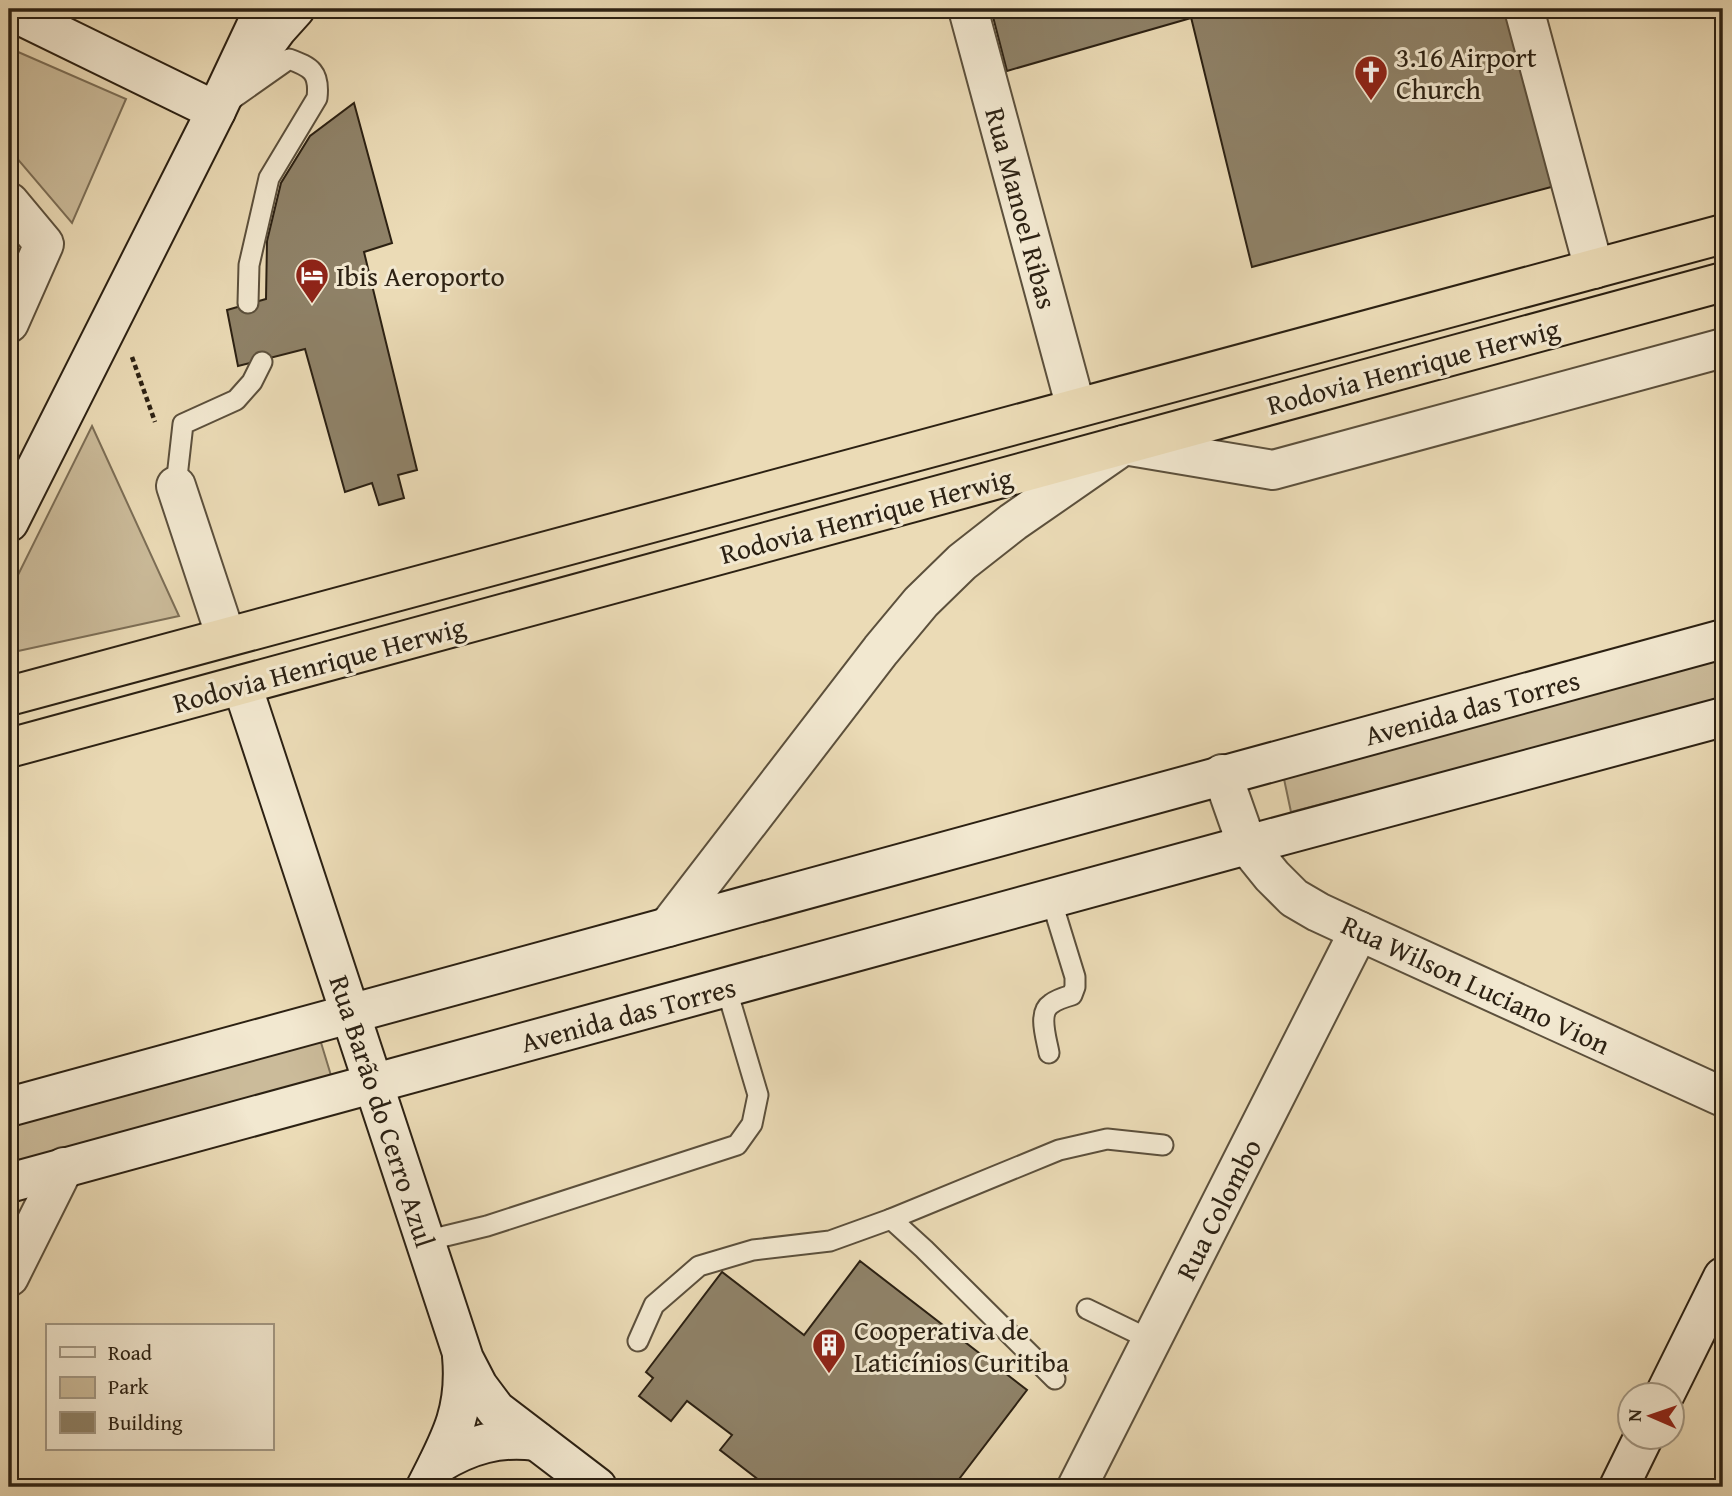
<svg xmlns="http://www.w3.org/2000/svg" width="1732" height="1496" viewBox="0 0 1732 1496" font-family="'Gentium Book Plus',serif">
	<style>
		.green { fill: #cbbb9a; stroke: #7c6e56; stroke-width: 2 }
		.building { fill: #8f8268; stroke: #2c2113; stroke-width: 2 }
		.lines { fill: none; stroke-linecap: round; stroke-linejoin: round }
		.lane-casing { stroke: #5c503c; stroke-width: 23 }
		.street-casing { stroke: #5c503c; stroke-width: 42 }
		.secondary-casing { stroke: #2c2113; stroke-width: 42 }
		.highway-casing { stroke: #2c2113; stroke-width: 42 }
		.path { stroke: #2c2113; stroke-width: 4.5; stroke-dasharray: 5 3.5; stroke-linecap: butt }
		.lane { stroke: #f2e8d0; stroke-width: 19 }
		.street { stroke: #f2e8d0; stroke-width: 38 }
		.secondary { stroke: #f2e8d0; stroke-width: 38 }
		.highway { stroke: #ebdbb6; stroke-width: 38 }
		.labels { text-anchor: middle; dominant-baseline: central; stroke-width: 6; stroke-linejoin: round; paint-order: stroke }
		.poi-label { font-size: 28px; fill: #2c2113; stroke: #f2e8d0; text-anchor: start }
		.street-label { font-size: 28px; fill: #2c2113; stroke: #f2e8d0 }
	</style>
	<rect width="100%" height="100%" fill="#ebdbb6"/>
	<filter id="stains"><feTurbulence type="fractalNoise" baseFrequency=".00286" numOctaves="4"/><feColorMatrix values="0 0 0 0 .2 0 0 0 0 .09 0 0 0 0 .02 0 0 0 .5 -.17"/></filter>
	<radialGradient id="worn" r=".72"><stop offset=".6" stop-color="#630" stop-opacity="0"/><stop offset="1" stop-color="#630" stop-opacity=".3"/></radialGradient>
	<g class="green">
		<polygon points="9,48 126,99 72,223 9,149"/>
		<polygon points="92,426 179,616 9,653 9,593"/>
		<polygon points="1723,658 1723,701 1291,812 1284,779"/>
		<polygon points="319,1036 333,1082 9,1171 9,1121"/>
	</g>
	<g class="building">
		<polygon points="991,9 1189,9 1191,18 1007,71"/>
		<polygon points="1189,9 1504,9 1555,186 1252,267"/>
		<polygon points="354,103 392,243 364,252 417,470 398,475 404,498 379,505 372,483 345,492 305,349 238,366 227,310 266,299 267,241 281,183 310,136"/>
		<polygon points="860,1261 1027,1390 953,1487 768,1487 720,1450 732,1435 687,1401 671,1421 639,1396 653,1378 646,1372 722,1272 804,1335"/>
	</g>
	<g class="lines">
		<g class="lane-casing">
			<g id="lane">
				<path d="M228 102 289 59C311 67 320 72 317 98L269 178 249 265 248 303"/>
				<polyline points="176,486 183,424 236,400 252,382 262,362"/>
				<path d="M1049 1053C1047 1040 1037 1013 1051 1004 1056 1000 1065 997 1072 995L1075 987V977L1051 899"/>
				<polyline points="891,1219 1059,1150 1107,1139 1163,1145"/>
				<polyline points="425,1241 487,1226 737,1145 752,1124 758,1095 726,987"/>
				<polyline points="1087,1309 1151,1340"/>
				<polyline points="638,1341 654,1305 699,1266 753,1250 830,1241 891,1219 924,1249 1055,1379"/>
			</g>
		</g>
		<g class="street-casing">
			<g id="street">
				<polyline points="968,9 1076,408"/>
				<polyline points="1524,9 1594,269"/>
				<polyline points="9,202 44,244 9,323"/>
				<polyline points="176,486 226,637"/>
				<polyline points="1222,774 1247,845 1272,876 1294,898 1318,912 1359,931 1723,1097"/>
				<polyline points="668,927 881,650 921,602 962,562 1013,522 1124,445 1273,470 1723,348"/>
				<polyline points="9,1277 64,1167"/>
				<polyline points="1077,1487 1359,931"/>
			</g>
		</g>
		<g class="secondary-casing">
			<g id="secondary">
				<polyline points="9,10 216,111"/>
				<polyline points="255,59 277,29 295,9"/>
				<polyline points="9,522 216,111 256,26 262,9"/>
				<polyline points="242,685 464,1359 478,1386 496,1410 597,1487"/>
				<polyline points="9,1107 1723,639"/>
				<polyline points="9,1183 1247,845 1723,717"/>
				<polyline points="1665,1394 1723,1277"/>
				<path d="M438 1464C469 1445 499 1436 536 1441"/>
				<path d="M426 1487C450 1440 467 1411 462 1356"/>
				<polyline points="1619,1487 1644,1436"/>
			</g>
		</g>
		<g class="highway-casing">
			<g id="highway">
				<polyline points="9,696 1723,234"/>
				<polyline points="9,748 1723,282"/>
			</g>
		</g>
		<polyline class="path" points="132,357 155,422"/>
		<use href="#lane" class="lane"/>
		<use href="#street" class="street"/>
		<use href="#secondary" class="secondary"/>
		<use href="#highway" class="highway"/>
	</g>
	<defs>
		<g id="church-pin" transform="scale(1.75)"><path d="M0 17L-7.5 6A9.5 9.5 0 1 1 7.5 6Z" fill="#8f2418" stroke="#f2e8d0"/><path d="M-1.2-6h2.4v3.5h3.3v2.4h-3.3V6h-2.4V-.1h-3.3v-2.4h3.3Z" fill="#fff"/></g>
		<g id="hotel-pin" transform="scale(1.75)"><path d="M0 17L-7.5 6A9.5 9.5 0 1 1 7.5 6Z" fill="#8f2418" stroke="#f2e8d0"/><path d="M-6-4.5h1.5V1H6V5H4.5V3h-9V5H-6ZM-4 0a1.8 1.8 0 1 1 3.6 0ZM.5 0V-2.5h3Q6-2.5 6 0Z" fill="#fff"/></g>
		<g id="building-pin" transform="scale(1.75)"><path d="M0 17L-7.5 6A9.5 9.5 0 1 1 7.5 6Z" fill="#8f2418" stroke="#f2e8d0"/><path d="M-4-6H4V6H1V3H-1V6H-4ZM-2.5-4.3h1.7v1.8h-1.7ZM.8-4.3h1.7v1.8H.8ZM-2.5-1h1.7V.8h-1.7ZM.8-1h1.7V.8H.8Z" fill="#fff"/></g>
	</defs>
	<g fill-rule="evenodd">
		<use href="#church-pin" x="1371" y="72"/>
		<use href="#hotel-pin" x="312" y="275"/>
		<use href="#building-pin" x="829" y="1345"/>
	</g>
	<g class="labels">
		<g class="poi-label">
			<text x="1396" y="56">3.16 Airport<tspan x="1396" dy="32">Church</tspan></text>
			<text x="336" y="275">Ibis Aeroporto</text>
			<text x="854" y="1329">Cooperativa de<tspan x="854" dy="32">Laticínios Curitiba</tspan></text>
		</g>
		<g class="street-label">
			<text transform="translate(1022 208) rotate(75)">Rua Manoel Ribas</text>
			<text transform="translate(1413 366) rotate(-15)">Rodovia Henrique Herwig</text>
			<text transform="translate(866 515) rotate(-15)">Rodovia Henrique Herwig</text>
			<text transform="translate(319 664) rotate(-15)">Rodovia Henrique Herwig</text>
			<text transform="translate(1472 707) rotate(-15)">Avenida das Torres</text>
			<text transform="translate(1476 984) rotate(25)">Rua Wilson Luciano Vion</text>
			<text transform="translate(628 1014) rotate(-15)">Avenida das Torres</text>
			<text transform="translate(383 1111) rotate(72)">Rua Barão do Cerro Azul</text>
			<text transform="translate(1218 1209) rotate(-63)">Rua Colombo</text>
		</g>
	</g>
	<rect width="1732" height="1496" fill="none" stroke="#ebdbb6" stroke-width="35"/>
	<rect x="10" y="10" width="1711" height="1475" fill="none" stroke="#2c2113" stroke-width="3.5"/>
	<rect x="18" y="18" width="1697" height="1461" fill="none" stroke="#2c2113" stroke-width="2"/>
	<rect x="46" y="1324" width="228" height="126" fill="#f2e8d0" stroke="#a39884" stroke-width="2"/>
	<rect x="60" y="1347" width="35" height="10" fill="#f2e8d0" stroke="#a39884" stroke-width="2"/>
	<text x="108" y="1360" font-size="21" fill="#2c2113">Road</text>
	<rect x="60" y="1377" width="35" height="21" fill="#cbbb9a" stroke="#a39884" stroke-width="2"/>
	<text x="108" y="1394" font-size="21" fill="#2c2113">Park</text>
	<rect x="60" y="1412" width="35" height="21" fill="#8f8268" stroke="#a39884" stroke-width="2"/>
	<text x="108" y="1430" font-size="21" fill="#2c2113">Building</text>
	<g transform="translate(1651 1416) rotate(272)"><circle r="33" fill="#f2e8d0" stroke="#a39884" stroke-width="2"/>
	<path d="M0-5L12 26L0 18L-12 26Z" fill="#8f2418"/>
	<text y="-10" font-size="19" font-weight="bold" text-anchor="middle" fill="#2c2113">N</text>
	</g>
	<rect width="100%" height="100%" filter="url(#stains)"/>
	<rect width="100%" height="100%" fill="url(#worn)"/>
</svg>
